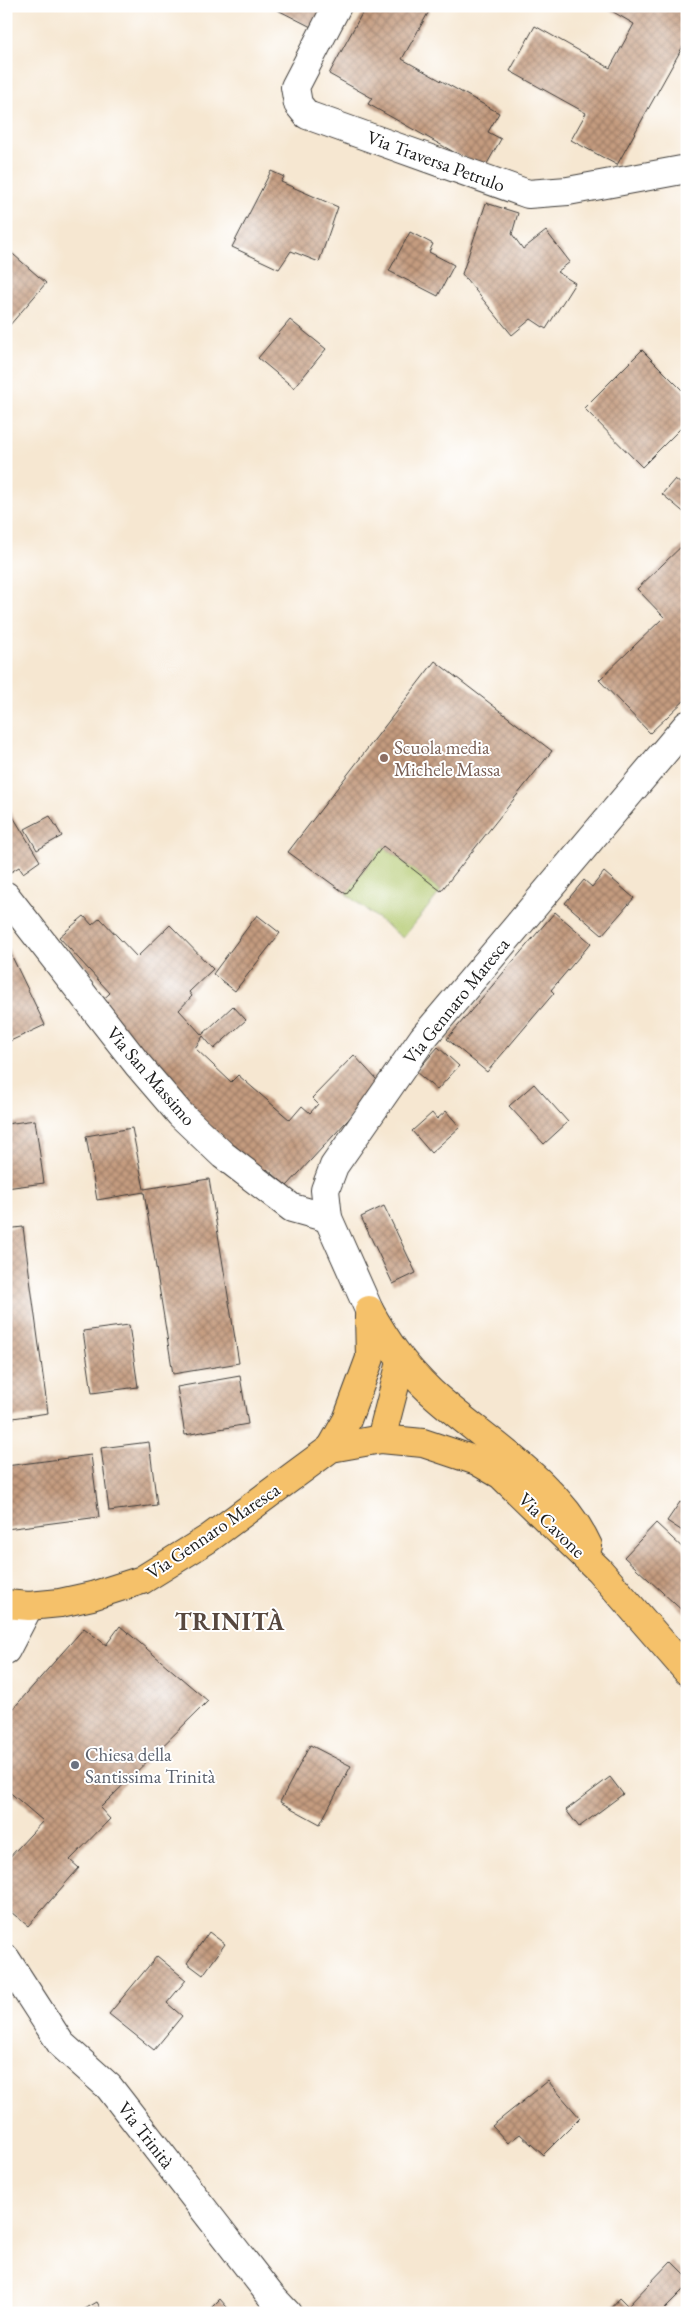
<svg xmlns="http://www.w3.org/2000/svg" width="693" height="2319" viewBox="0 0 693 2319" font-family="'EB Garamond',serif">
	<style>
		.garden { fill: #b1c86d; stroke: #667244 }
		.building { fill: url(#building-cross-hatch) }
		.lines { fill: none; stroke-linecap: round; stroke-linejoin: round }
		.minor-casing { stroke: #3d3a37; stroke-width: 30 }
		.major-casing { stroke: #3d3a37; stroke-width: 30 }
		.minor { stroke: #fff; stroke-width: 28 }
		.major { stroke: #f5c16b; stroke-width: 28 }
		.education-dot { fill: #8d6e63; stroke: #fff; stroke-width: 2 }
		.worship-dot { fill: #6b7280; stroke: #fff; stroke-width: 2 }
		.labels { text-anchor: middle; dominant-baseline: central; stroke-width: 4; stroke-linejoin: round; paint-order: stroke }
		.street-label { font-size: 19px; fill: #1c1c1c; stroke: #fff }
		.education-label { font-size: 19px; fill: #785e54; stroke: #fff; text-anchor: start }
		.worship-label { font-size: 19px; fill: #5b616d; stroke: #fff; text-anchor: start }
		.district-label { font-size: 24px; font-weight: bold; letter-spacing: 1px; fill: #57483f; stroke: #fff }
	</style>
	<defs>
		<pattern id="building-cross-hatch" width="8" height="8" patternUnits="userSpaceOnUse" patternTransform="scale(1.25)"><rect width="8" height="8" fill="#c49b7f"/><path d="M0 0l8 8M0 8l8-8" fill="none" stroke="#9e7e67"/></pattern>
	</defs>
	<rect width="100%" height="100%" fill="#fff"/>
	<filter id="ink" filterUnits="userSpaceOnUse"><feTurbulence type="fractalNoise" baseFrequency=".02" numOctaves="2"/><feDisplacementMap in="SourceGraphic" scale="10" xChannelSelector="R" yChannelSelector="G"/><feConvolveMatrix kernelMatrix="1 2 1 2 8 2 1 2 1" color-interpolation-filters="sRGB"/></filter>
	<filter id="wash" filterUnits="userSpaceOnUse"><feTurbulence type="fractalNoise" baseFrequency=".0096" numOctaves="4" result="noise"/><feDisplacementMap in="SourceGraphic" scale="20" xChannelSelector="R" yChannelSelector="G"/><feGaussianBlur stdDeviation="1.12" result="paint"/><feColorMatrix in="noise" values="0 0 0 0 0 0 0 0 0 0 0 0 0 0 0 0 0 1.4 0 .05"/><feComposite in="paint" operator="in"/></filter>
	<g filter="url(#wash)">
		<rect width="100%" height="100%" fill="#f6e7d1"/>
		<polygon class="garden" points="383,846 441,891 403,938 346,894"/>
		<g id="blocks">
			<g class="building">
				<polygon points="270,6 328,6 317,30"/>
				<polygon points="366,6 432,6 402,59 499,113 488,132 501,139 484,169 368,104 372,98 329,74"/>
				<polygon points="603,6 687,6 687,39 617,165 571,140 586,113 510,71 535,26 610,68 634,24"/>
				<polygon points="271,171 284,177 281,182 338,207 319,262 291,251 279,269 232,247"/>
				<polygon points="486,203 518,213 512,234 523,249 546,231 570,262 557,272 575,283 546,329 531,319 512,335 462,274"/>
				<polygon points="410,232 433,244 429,252 454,265 438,296 389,271"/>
				<polygon points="6,248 46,283 9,326 6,323"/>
				<polygon points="290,320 326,349 294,388 258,358"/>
				<polygon points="642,350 687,395 687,422 642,467 584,408"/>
				<polygon points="675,479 687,489 687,515 662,494"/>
				<polygon points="687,541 687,698 650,733 599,680 664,617 637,589"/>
				<polygon points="435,661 552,751 441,891 383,846 346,894 288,852"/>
				<polygon points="6,805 40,861 23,873 19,867 6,875"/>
				<polygon points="50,816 62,836 37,850 25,829"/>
				<polygon points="604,872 634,898 602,935 565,903 584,880 592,887"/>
				<polygon points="555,912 591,943 551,990 554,993 487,1072 447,1039"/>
				<polygon points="257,915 280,933 235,991 213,974"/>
				<polygon points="84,916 92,925 100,918 137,957 170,925 213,969 189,992 192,996 179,1010 202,1035 233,1006 246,1020 214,1049 203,1036 195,1048 231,1082 238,1075 290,1120 302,1106 310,1113 318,1104 312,1098 354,1055 377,1080 370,1096 287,1186 267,1169 261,1175 201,1123 95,1007 110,993 59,937"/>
				<polygon points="6,944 45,1025 6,1043"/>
				<polygon points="438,1047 459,1066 437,1090 416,1072"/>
				<polygon points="534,1084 568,1122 544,1144 509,1106"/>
				<polygon points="446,1111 460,1127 431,1153 412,1131 432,1113 437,1119"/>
				<polygon points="35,1120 44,1183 6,1188 6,1124"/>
				<polygon points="132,1128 144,1189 209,1179 239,1363 173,1374 144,1192 97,1200 86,1136"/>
				<polygon points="384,1206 416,1273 393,1284 361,1217"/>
				<polygon points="23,1227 48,1413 6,1419 6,1229"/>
				<polygon points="129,1325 138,1387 92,1393 83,1331"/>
				<polygon points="240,1376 248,1424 185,1435 177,1387"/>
				<polygon points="149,1442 157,1505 109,1511 101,1448"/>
				<polygon points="91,1455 99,1517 6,1529 6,1466"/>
				<polygon points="680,1502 687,1506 687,1534 667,1521"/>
				<polygon points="656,1523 687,1552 687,1615 624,1557"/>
				<polygon points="120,1626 208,1701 100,1808 110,1819 70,1860 79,1868 28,1926 6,1908 6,1861 43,1821 6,1789 6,1742 12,1710 84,1628 106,1645"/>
				<polygon points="310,1745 351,1766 320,1824 280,1802"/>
				<polygon points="610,1777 623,1794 579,1827 566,1810"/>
				<polygon points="209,1932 225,1944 203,1975 187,1963"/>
				<polygon points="157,1956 186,1980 167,2003 182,2016 154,2050 109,2014"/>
				<polygon points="548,2081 580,2118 543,2155 520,2134 508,2143 492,2126"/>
				<polygon points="671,2261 687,2277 687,2286 660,2313 606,2313 620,2298 628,2306"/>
				<polygon points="220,2299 232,2313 206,2313"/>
				<polygon points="97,2302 103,2313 78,2313"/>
			</g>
		</g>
	</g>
	<g filter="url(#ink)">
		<use href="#blocks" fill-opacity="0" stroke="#3d3a37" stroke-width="1"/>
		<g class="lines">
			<g class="minor-casing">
				<g id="minor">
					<polyline points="337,6 295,87 298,104 307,115 528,194 568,191 687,169"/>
					<polyline points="6,896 138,1065 180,1114 223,1155 292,1208 328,1218"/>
					<polyline points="369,1310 328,1218 325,1190 334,1166 423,1038 687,725"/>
					<polyline points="6,1650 29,1606"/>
					<polyline points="6,1959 61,2044 109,2087 271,2296 287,2313"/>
				</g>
			</g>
			<g class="major-casing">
				<g id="major">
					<path d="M369 1310C387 1343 403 1365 431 1392 481 1438 559 1482 588 1546"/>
					<polyline points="381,1439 401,1362"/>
					<polyline points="331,1448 347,1420 370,1358 369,1316"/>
					<polyline points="6,1604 29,1606 60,1603 92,1596 142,1580 208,1539 331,1448 381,1439 423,1443 477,1461 501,1475 599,1570 687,1671"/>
				</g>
			</g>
			<use href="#minor" class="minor"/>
			<use href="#major" class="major"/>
		</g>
	</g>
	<circle class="education-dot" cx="384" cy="758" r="5"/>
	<circle class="worship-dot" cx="75" cy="1765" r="5"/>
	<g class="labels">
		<g class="street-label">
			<text transform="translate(436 161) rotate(20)">Via Traversa Petrulo</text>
			<text transform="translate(456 1001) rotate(-51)">Via Gennaro Maresca</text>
			<text transform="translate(151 1076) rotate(49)">Via San Massimo</text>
			<text transform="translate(552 1525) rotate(44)">Via Cavone</text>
			<text transform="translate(213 1531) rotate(-34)">Via Gennaro Maresca</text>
			<text transform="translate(146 2135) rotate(52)">Via Trinità</text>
		</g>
		<g class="education-label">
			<text x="394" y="747">Scuola media<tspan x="394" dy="22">Michele Massa</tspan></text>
		</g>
		<g class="worship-label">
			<text x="85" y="1754">Chiesa della<tspan x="85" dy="22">Santissima Trinità</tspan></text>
		</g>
		<g class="district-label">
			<text x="230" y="1621">TRINITÀ</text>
		</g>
	</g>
	<rect width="693" height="2319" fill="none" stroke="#fff" stroke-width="25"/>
</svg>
